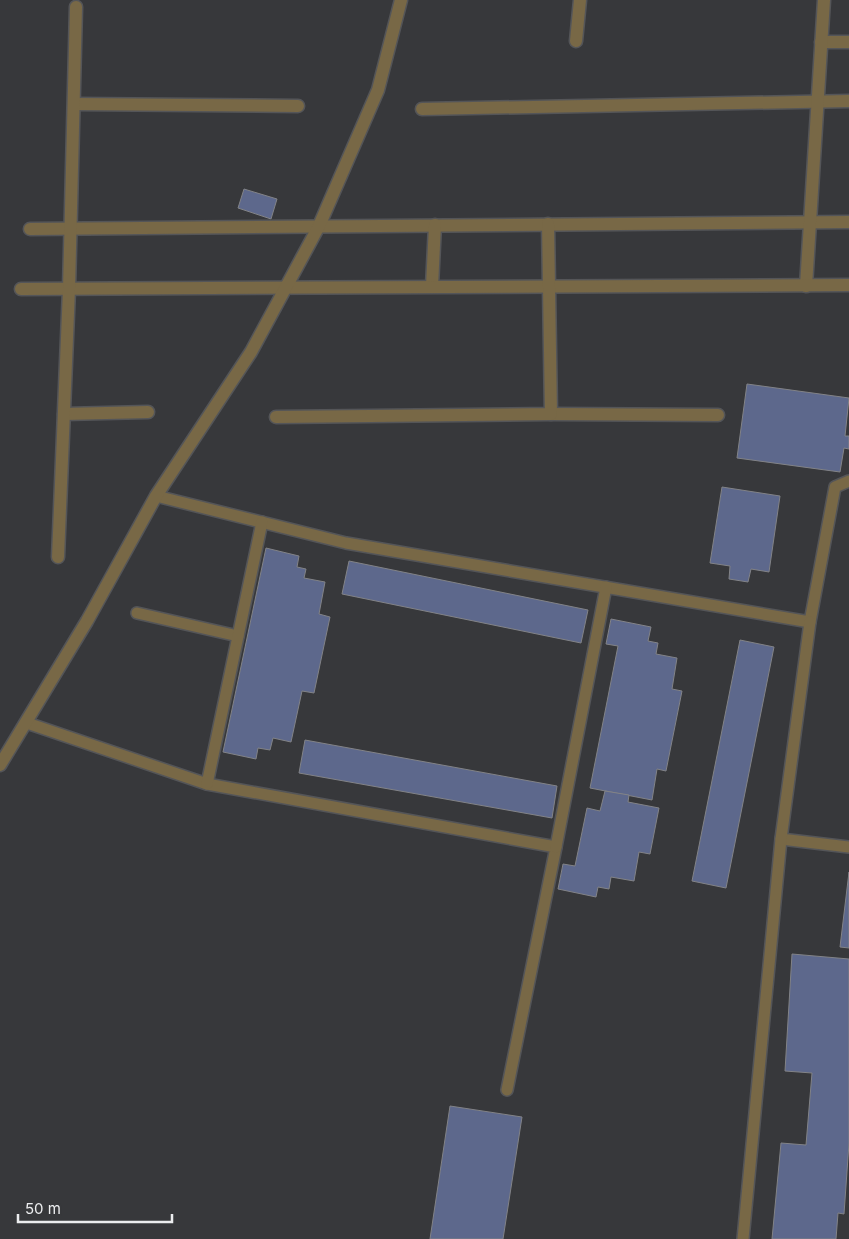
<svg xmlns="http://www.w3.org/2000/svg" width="849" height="1239" viewBox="0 0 849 1239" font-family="Inter,sans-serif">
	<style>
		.building { fill: #5d688c; stroke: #828387 }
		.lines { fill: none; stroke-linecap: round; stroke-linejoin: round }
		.service-casing { stroke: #545558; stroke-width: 14 }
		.minor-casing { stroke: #545558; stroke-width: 15 }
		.tertiary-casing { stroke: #545558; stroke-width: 15 }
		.service { stroke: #786846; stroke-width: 11 }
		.minor { stroke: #786846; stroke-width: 12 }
		.tertiary { stroke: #786846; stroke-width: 12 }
	</style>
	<rect width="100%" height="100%" fill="#37383b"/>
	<g class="building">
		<polygon points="244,189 277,199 271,219 238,208"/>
		<polygon points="747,384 849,398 845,436 849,436 849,449 844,448 840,472 737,458"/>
		<polygon points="722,487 780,496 769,572 751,569 748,582 729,579 730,566 710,563"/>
		<polygon points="266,548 299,556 297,567 306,569 304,578 325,582 319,614 330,617 314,693 302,691 291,742 273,738 270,750 258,748 256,759 223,752"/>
		<polygon points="349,561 588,610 581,643 342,594"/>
		<polygon points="611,619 651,627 648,641 658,643 656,654 677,658 672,689 682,691 666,771 657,769 652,800 590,788 618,646 606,644"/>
		<polygon points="740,640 774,647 726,888 692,881"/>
		<polygon points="305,740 557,786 552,818 299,773"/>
		<polygon points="605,791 629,795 628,802 659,808 650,854 639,852 634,881 611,877 609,889 598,887 596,897 558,889 563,864 575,866 587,808 600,811"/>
		<polygon points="849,872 849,948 840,947"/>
		<polygon points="792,954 849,959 849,1143 844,1214 838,1213 836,1239 772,1239 781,1143 806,1145 812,1073 785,1071"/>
		<polygon points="450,1106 522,1117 503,1239 430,1239"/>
	</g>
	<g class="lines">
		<g class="service-casing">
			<g id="service">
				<polyline points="156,496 346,543 810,622 835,487 849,481"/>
				<polyline points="137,613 238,636"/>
				<polyline points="27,723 207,784 556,847 507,1090"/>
				<polyline points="207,784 262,522"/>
				<polyline points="781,839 849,847"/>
				<polyline points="556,847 606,587"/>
				<polyline points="743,1239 781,839 810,622"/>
			</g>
		</g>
		<g class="minor-casing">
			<g id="minor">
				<polyline points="576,41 580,0"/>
				<polyline points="821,42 849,42"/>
				<polyline points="75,104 298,106"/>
				<polyline points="422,109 849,101"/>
				<polyline points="30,229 849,222"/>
				<polyline points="432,286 435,225"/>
				<polyline points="806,286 824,0"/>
				<polyline points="21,289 849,285"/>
				<polyline points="64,414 148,412"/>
				<polyline points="551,414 718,415"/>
				<polyline points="276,417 551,414 548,224"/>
				<polyline points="58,557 69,289 76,7"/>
			</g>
		</g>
		<g class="tertiary-casing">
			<polyline id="tertiary" points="0,765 87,621 156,496 251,352 319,226 378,90 401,0"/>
		</g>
		<use href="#service" class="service"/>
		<use href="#minor" class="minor"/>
		<use href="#tertiary" class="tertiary"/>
	</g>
	<path d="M18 1214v8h154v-8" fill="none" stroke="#ecedef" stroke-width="2.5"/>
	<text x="25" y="1214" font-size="15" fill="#ecedef" stroke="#37383b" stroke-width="4" paint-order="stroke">50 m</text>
</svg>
